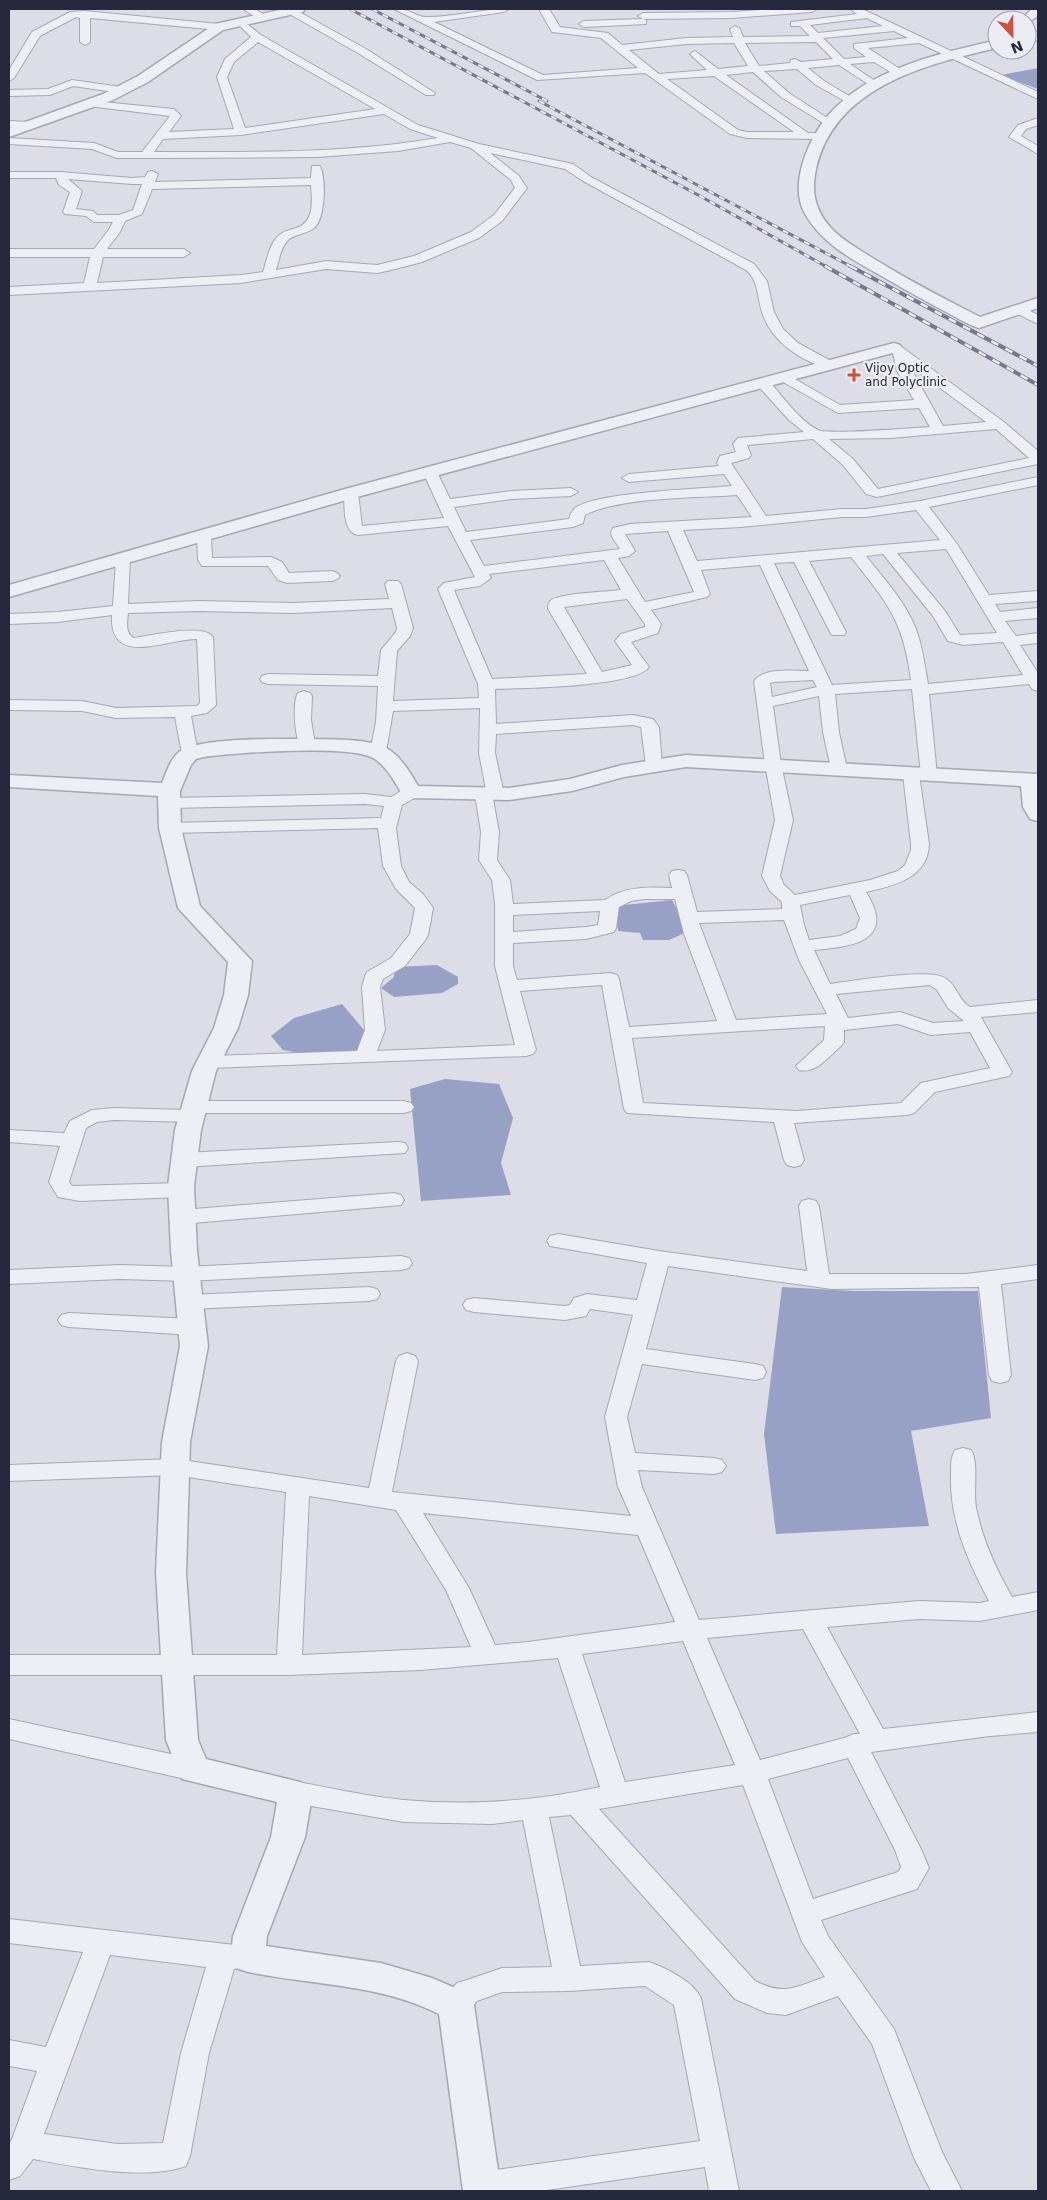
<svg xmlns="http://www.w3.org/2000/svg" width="1047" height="2200" viewBox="0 0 1047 2200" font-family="'DejaVu Sans',sans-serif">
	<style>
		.water { fill: #97a1c6 }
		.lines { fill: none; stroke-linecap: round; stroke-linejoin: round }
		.minor-casing { stroke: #a5a7b3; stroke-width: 2 }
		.tertiary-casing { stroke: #a5a7b3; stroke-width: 3 }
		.minor { fill: #eeeff4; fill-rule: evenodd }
		.tertiary { fill: #eeeff4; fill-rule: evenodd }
		.rail-far1-casing { stroke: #75788f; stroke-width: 3 }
		.rail-casing { stroke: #75788f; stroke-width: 4 }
		.rail-far1 { stroke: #ebecf4; stroke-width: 2; stroke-dasharray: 6; stroke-linecap: butt }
		.rail { stroke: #ebecf4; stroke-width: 2.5; stroke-dasharray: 8; stroke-linecap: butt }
		.poi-dot { fill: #cb5141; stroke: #ebecf4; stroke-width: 2 }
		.labels { text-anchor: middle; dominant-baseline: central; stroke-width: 4.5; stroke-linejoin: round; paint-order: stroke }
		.far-poi-label { font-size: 12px; fill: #26283b; stroke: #ebecf4; text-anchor: start }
	</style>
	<rect width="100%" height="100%" fill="#dcdde6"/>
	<g class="water">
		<polygon points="1038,68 1038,89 1001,75"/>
		<polygon points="672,900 689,931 669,940 643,940 640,933 618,931 615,906"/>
		<polygon points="437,965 458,977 458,984 442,993 394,997 381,988 394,977 395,967"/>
		<polygon points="342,1004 370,1037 352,1055 315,1056 283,1050 271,1036 294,1018"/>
		<polygon points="445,1079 499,1084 513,1118 501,1163 511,1195 421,1201 410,1089"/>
		<polygon points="782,1287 853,1291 978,1291 991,1418 911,1431 929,1526 776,1534 764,1434"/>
	</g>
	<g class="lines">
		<g class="minor-casing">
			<g id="minor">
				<polygon points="243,9 255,9 266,16 265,18 257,18"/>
				<polygon points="285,9 294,9 366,49 435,93 434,95 426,95 358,53 286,12"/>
				<path d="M394 9C410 8 417 18 427 17 455 17 481 9 509 9L504 12 434 22 543 75 638 68 601 38 552 32 539 9H549L560 27 608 33 622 45 686 38 733 37 730 29 735 26 740 29 743 37 810 36 800 26H791V22L857 14 850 9H862L1038 92V99L919 43 868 48 903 71V75H895L874 62 850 64 878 83 879 85 878 87 874 88 839 65 808 68 824 81 854 99 855 101 854 103 850 104 816 85 797 69 764 71 789 93 832 121 833 123 832 125 828 126 781 97 753 72 726 75 808 133H819L825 136 819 139 747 138 730 134 645 73 537 80ZM867 18 883 26 818 33 810 25ZM894 31 908 38 854 44V48L866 57 844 59 823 38ZM816 42 833 59 801 62 795 59 791 60 790 63 759 66 745 43ZM734 43 748 66 718 69 695 51 690 54 707 70 659 74 629 50 686 44ZM714 76 794 132H747L738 130 667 79Z"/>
				<polygon points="776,9 817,9 812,12 732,18 643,19 638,16 643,13 732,12"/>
				<polygon points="85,11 219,24 224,27 219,30 90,18 90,42 85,45 80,42 80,18 76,17 40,36 14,78 9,81 9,70 32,32 70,12"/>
				<path d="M241 19 261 35 418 125 479 144 573 164 591 177 754 264 767 281 774 312 783 329 798 343 838 365 831 369C802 362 771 342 762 312 757 297 759 281 746 270L583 181 565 169 490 153 519 176 527 188 502 221 479 238 422 262 387 271 377 273 326 269 241 283 9 295V287L84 283 90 257H9V249H94L108 231 113 222H94L86 216 65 214 63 212 70 192 59 185 56 178H9V172H61L132 178 145 177 148 172 152 171 158 174 155 182 311 178 312 166H320C326 178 326 220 313 229 305 234 295 234 288 240 281 247 279 260 276 270L326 261 377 265 414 256 471 232 494 215 515 188 511 180 471 148 450 142 398 151 317 157 163 158H117L92 149 9 144V138L94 143 118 152H142L170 116 88 106 87 104 88 102 92 101 174 109 181 116 169 132 234 129 217 77 225 59 251 37 236 22ZM258 42 375 109 245 128 227 77 234 62ZM384 114 410 129 438 138C344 154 249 152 154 152L163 139 241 135ZM68 179 132 184H142L133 210 119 215H97L93 211 76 209 82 191ZM311 185C312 201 315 222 296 228 290 230 283 231 278 236 269 245 267 260 263 272L241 275 97 283 103 257H184L190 253 184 249H107L120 232 125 221 142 214 152 189Z"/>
				<polygon points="642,19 646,20 646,24 584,27 579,24 584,21"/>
				<polygon points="72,80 121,87 126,90 121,93 73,86 50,95 9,96 9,90 48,89"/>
				<polygon points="1038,118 1038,125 1026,129 1021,136 1038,146 1038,154 1009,137 1018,125"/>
				<polygon points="9,121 30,122 35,125 30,128 9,127"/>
				<polygon points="1020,306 1038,315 1038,324 1016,313 1014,310"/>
				<path d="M894 344 899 345 1004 422 1038 451V464L877 497 866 494 843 465 813 439 747 445 751 455 749 458 731 463 766 516 842 509H866L920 501 1038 477V485L929 507 957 544 989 595 1038 591V601L995 604 1000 612 1038 608V618L1005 621 1016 636 1038 633V643L1020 645 1038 673V691L1032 689 1029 684 929 694 937 775 935 779H923L921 775 912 689 835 694 839 732 847 769 845 773H833L831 769 823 732 819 696 773 706 781 764 793 820 780 876 784 885 795 895 870 880 898 871 905 865 911 850V844L903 774 905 770H917L919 774 929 844C928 878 894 886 866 892 897 941 852 947 814 950L830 984C853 981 929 968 945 978 957 985 958 1000 970 1007L1038 1000V1012L981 1017 1012 1072 1009 1076 935 1092 914 1113 907 1115 794 1123 804 1160 801 1165 794 1167 787 1165 784 1160 774 1122 627 1113 624 1109 602 985 520 991 536 1050 533 1054 526 1056 209 1068 202 1066 199 1062 202 1058 209 1056 357 1051 365 1030 362 987 365 976 367 972 391 958 410 934 415 908 396 889 383 866 378 828 170 833 164 832 161 828 164 824 170 823 381 818 384 806 365 804 169 808 163 807 160 803 163 799 169 798 365 794 391 797 406 788H418L421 792 418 796 402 805 396 828 401 866 409 882 423 894 433 908 428 935 426 939 405 966 383 979 380 987 385 1030 377 1051 515 1045 495 966V904L492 880 479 860 481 832 475 795 478 791 486 790 479 753 480 708 393 711 386 752 384 756H372L370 752 376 722 378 686 268 684 262 682 260 679 262 676 268 674 378 676 381 650 396 632 397 628 392 608 294 613 198 611 128 613C127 623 125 633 134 638 151 636 203 623 213 637L216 705 207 713 191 716 198 754 196 758H184L182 754 175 717 116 718 82 711 9 710V700L82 701 116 708 197 706 200 703 197 639C166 639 109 668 112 615L58 622 9 624V614L58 612 113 606 116 559 118 556H128L130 559 128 604 198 601 294 603 389 599 385 584 388 581H398L401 584 413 628 410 636 397 651 393 701 479 698 478 684 438 589 444 583 475 577 448 526 358 535C342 532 345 506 344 493L346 490 351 489 358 493 362 526 444 518 423 472 430 468 437 472 450 499 512 491 571 488 578 492 571 496 512 499 454 507 466 532 569 519C570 516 571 512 574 509 592 492 703 489 732 486L724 474 629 482 622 478 629 474 719 466 717 463 720 456 736 452 733 444 738 438 804 432 789 420 759 387 757 384 764 380 769 381C783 397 799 420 818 430 828 435 913 428 930 427L919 408 838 413 776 378 783 374 788 375 840 405 914 400 897 371 893 353 887 348ZM909 365 986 422 943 426ZM996 429 1029 458 878 489 853 459 829 439 890 438ZM737 495 752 517 630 524 613 528C607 536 617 542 620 549L484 566 470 540 573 527 583 523 585 515C619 497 697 498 737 495ZM916 510 940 540 697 561 683 530 741 527 842 517H866ZM668 531 694 592 645 602 618 558 629 556 635 551 625 534ZM946 549 997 633 960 635 945 611 897 553ZM883 554 933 616 948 641 963 645 1003 642 1023 675 928 684C925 667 923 649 917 632 907 603 884 579 866 556ZM851 557C887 603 903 619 911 680L832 685 774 563 794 562 830 632 832 635H844L846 632 809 561ZM604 560 621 590C608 592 558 593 550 601 548 604 548 606 548 609L587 674 492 679 454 590 480 586 491 578 489 574ZM760 565 809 671C794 671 764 667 754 681L765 764 775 820 762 876 770 891 782 902V909L697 912 687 875 684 871 678 870 672 871 669 875 672 888C650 887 624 886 605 900L513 904 510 880 497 860 499 832 493 799 501 798 504 794 495 753 496 734 633 725 641 727 646 766 648 770H660L662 766 659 727 653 719 633 715 496 724 495 689C521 688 635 687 649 667L631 642 658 633 661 624 651 610 707 597 710 594 701 570ZM627 599 645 624V627L621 634 615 641 632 665 602 672 564 607ZM813 680 817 687 772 697 770 683 774 682ZM850 895 860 918 856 929 840 936 809 940 804 925 800 905ZM644 899H675L684 934 717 1021 629 1027 619 979 617 975 610 973 517 980 513 966V943L586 939 614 932 616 928 619 907 631 901ZM600 911 598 925 586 927 513 932V915ZM784 920 799 960 827 1014 736 1020 699 923ZM930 985 937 990 948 1008 964 1021 933 1023 900 1012 848 1018 836 994ZM898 1024 931 1035 970 1032 990 1068 921 1083 901 1103 797 1111 643 1103 632 1038 825 1026 824 1040 796 1066 799 1070C816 1074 829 1056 841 1046L844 1042V1030Z"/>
				<polygon points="204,531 209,532 211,535 212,558 271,557 282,562 289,573 332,571 337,573 340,576 337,579 332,581 287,583 278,580 268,566 202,566 198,560 197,535 199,532"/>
				<path d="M304 691 310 693 312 696 311 720 315 744 313 748H301C295 738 292 702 298 693Z"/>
				<polygon points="194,1101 404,1101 411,1103 414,1107 411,1111 404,1113 199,1113 201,1116 198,1120 191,1122 114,1120 97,1122 86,1128 69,1182 72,1186 181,1183 188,1185 191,1190 188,1195 181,1197 80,1201 58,1197 49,1182 60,1146 9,1142 9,1130 64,1133 70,1121 92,1110 114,1108 186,1110 184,1107 187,1103"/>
				<polygon points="398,1142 405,1143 408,1148 405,1153 184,1167 177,1165 174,1160 177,1155 184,1153"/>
				<polygon points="394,1193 401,1195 404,1200 401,1205 182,1224 175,1222 171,1217 175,1212 182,1210"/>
				<path d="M809 1199 816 1201 819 1206 829 1274H966L1038 1265V1279L1001 1284 1011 1375 1008 1381 1000 1383 992 1381 989 1375 979 1287 832 1289 668 1266 646 1349 755 1364 763 1366 766 1372 763 1378 755 1380 642 1364 627 1417 635 1453 714 1458 722 1460 726 1466 722 1472 714 1474 638 1470 642 1487 699 1620 919 1601 980 1603 989 1601C967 1560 949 1519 951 1472 951 1464 951 1457 955 1450L963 1448 971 1450C979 1463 973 1490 976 1507 982 1539 996 1569 1012 1597L1038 1592V1610L980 1621 919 1619 827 1627 883 1729 1038 1712V1732L990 1736 871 1752 921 1849 929 1868 917 1889 821 1920 828 1936 894 2029 942 2152 962 2191H931L914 2158 872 2044 838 1996 786 2015 767 2013 735 1999 571 1815 549 1817 580 1966 649 1962C666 1968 693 1981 701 1998L739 2191H709L705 2167 540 2191H468L466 2186 470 2176 481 2172 700 2141 674 2005 645 1986 569 1991 502 1992 477 2001 466 2014 456 2017 446 2014 442 2005 446 1996 457 1983 467 1980 502 1968 552 1967 523 1820 492 1824 404 1822 288 1802 279 1799 275 1791 279 1783 288 1780C326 1787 365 1796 404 1800 469 1806 537 1801 600 1787L558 1658 421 1670 289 1675H9V1655H277L286 1492 175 1475 9 1481V1465L175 1459 369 1488 396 1361 399 1356 407 1353 415 1356 418 1361 392 1492 631 1516 618 1487 605 1417 633 1315 590 1309 586 1316 565 1320 474 1312 466 1310 463 1305 466 1300 474 1298 565 1306 570 1305 574 1298 587 1294 637 1300 647 1263 550 1246 547 1241 550 1236 558 1234 659 1251 807 1271 799 1206 802 1201ZM309 1496 396 1510 446 1590 471 1647 302 1655ZM423 1513 638 1535 675 1622 528 1642 495 1645 469 1588ZM803 1629 860 1734H854L844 1738 760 1760 707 1638ZM683 1641 735 1765 625 1782 582 1654ZM848 1758 895 1850 901 1867 898 1872 813 1899 768 1779ZM743 1785 802 1942 825 1977C795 1987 785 1996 755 1981L599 1809Z"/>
				<polygon points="401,1256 409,1258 412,1263 409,1268 401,1270 187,1281 120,1279 9,1284 9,1270 120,1265 187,1267"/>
				<polygon points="369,1287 377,1289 380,1294 377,1299 369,1301 189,1309 181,1307 178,1302 181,1297 189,1295"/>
				<polygon points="69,1313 192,1319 200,1322 203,1327 200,1332 192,1335 69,1327 61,1325 58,1320 61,1315"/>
				<polygon points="9,1719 194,1759 203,1763 207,1770 203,1777 194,1781 9,1739"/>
				<path d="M9 1919 235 1945 245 1948 249 1957 245 1966 234 1969 209 2053 190 2156 186 2166C145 2181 76 2167 33 2159L20 2176 9 2180V2144L12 2139 37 2071 9 2066V2040L46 2047 83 1952 9 1943ZM110 1955 206 1967 181 2053 163 2143 118 2144 44 2134Z"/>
			</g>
		</g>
		<g class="tertiary-casing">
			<g id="tertiary">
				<polygon points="284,9 305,9 303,12 223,30 148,82 113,100 9,137 9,128 103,94 138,76 215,24"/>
				<polygon points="1032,9 1038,9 1038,16 1027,23 1027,20 1020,20"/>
				<polygon points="1038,32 1038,40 1027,42 1027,34"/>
				<path d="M997 40V48C926 64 834 87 816 169 811 192 815 210 831 228 842 240 857 248 871 257 906 279 943 298 980 317L1038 298V308L979 328C968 325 958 318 948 313 927 302 906 290 885 278 855 261 821 244 804 212 788 181 812 130 835 108 848 95 864 84 881 76 918 58 958 49 997 40Z"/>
				<polygon points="894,343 900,345 902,348 900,351 357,497 9,597 9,585 345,489"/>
				<path d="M314 739C335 740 374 738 391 751 403 760 411 774 418 786L509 788 570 779 622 765 686 755 1038 774V821L1030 819 1023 807 1021 786 686 767 624 777 572 791 509 800 412 798 404 797C395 783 387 766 373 758 349 744 234 753 204 757L196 759 191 765 180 791 181 828 200 906 252 961 248 995 238 1028 216 1071 201 1130 194 1186 197 1251 208 1346 190 1442 186 1573 198 1740 206 1759 300 1782 311 1802 305 1837 267 1936 266 1946 381 1963 432 1978 469 1994 474 2005 501 2191H463L439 2014C381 1984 312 1985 248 1972L236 1968 231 1957 233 1936 271 1837 277 1802 182 1779 166 1740 156 1573 162 1442 180 1346 171 1251 168 1186 175 1130 192 1071 214 1028 224 995 228 962 178 908 159 828 158 796 9 787V775L162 783C166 773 171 756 182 750 208 737 283 739 314 739Z"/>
			</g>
		</g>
		<use href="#minor" class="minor"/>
		<use href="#tertiary" class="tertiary"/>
		<g class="rail-far1-casing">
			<g id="rail-far1">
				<polyline points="350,9 700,196 827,267"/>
				<polyline points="372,9 547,101"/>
				<polyline points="539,101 852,267"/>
			</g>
		</g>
		<g class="rail-casing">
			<g id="rail">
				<polyline points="825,266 1038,385"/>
				<polyline points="850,266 1038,366"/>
			</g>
		</g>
		<use href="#rail-far1" class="rail-far1"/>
		<use href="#rail" class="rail"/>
	</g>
	<path class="poi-dot" d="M851.5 367.5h5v5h5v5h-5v5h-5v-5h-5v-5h5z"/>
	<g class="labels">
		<g class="far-poi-label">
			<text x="865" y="368">Vijoy Optic<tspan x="865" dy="14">and Polyclinic</tspan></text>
		</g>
	</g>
	<rect width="1047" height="2200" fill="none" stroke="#26283b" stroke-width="20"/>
	<g transform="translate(1012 35) rotate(158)"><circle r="24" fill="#ebecf4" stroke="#9c9eaa"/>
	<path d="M0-4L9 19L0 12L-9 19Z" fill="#cb5141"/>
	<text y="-8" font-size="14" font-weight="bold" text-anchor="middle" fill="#26283b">N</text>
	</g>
</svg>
